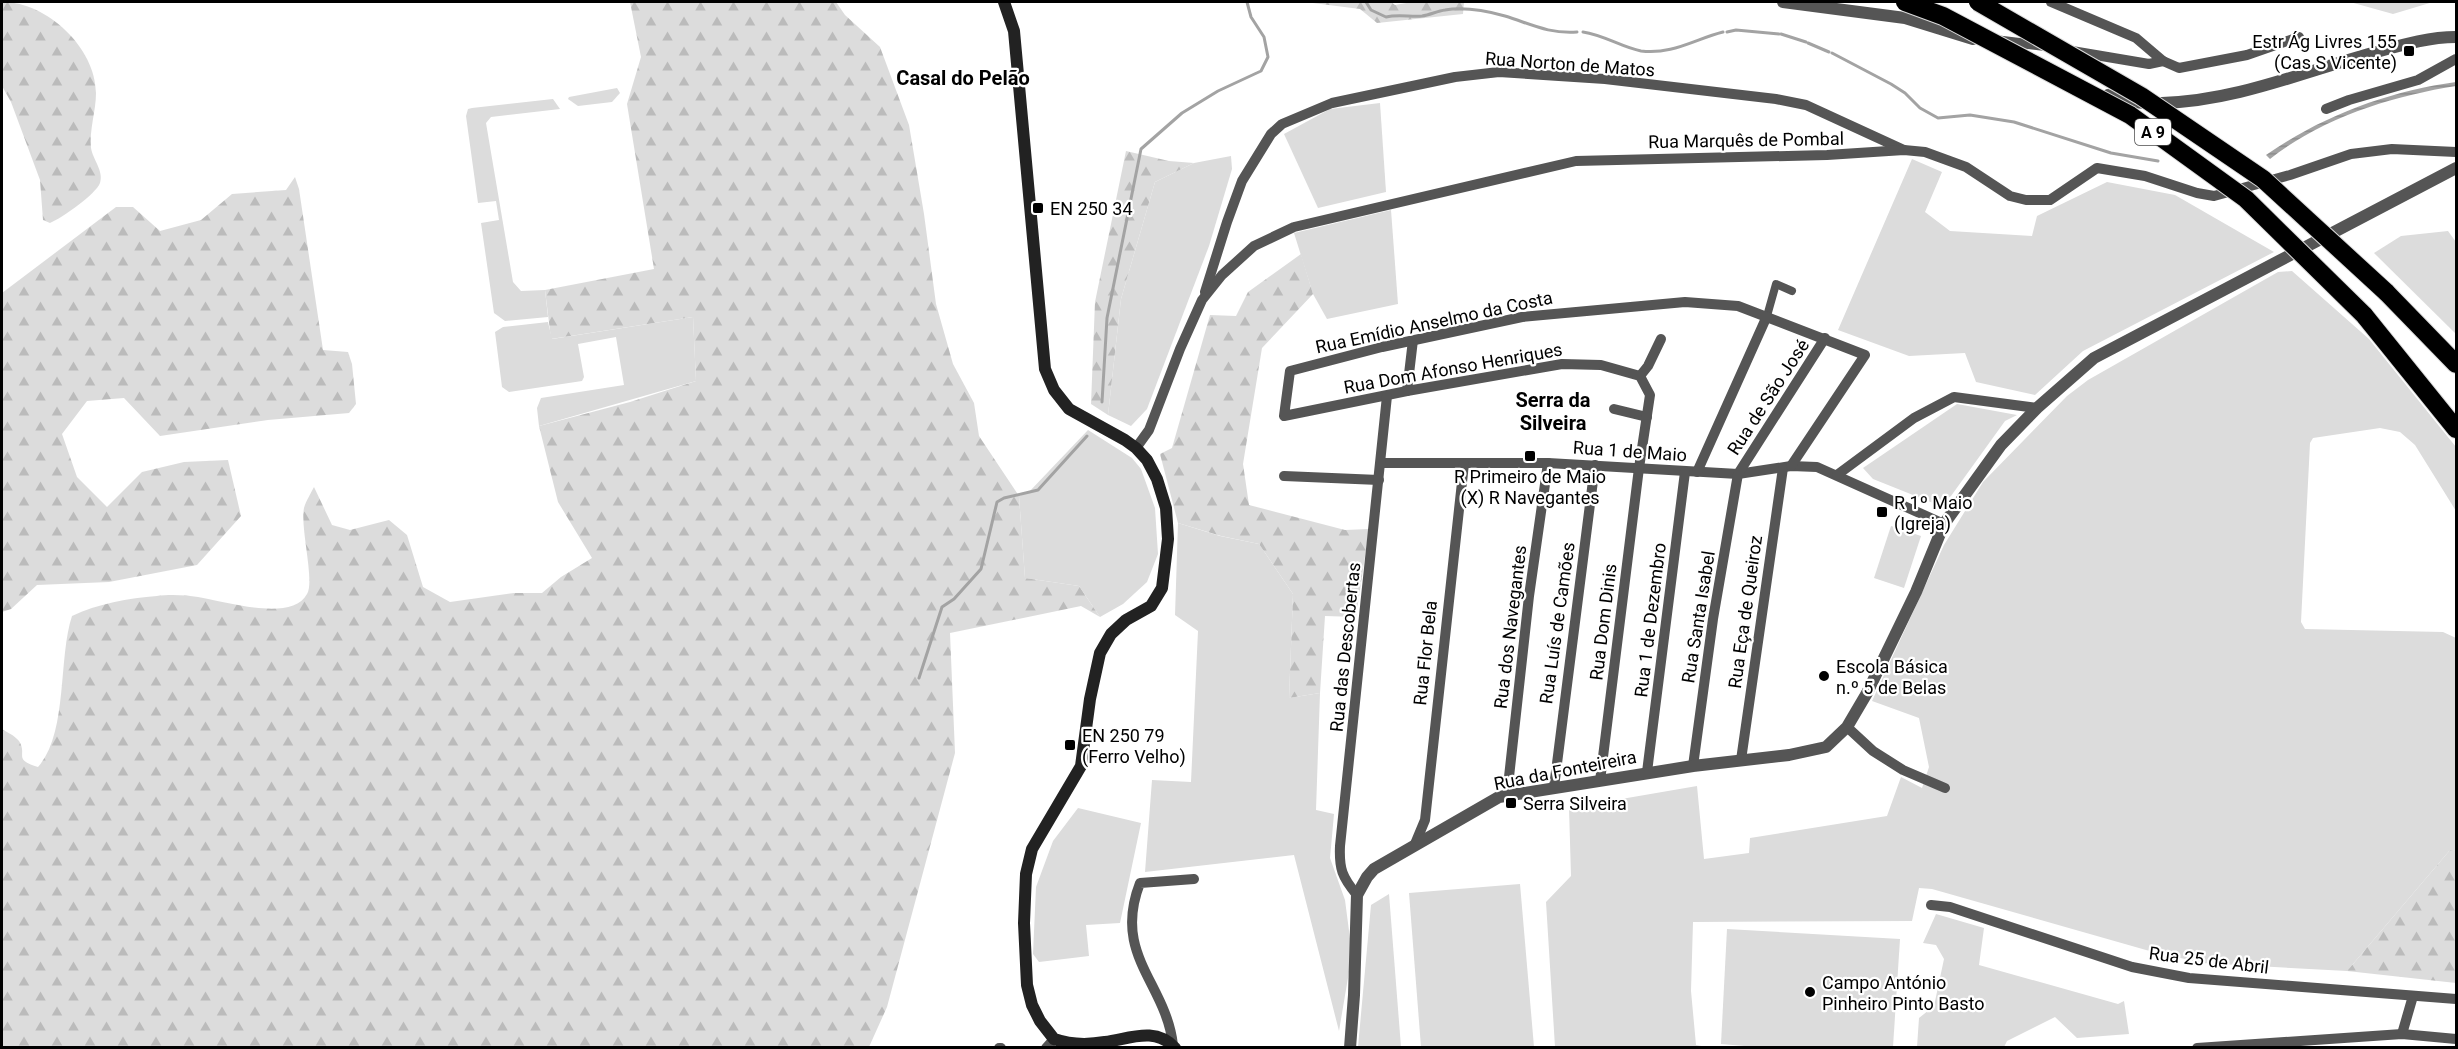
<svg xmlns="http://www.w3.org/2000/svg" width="2458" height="1049" viewBox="0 0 2458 1049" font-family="Roboto,sans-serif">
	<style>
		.green { fill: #dcdcdc }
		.forest { fill: url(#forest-firs) }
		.water { fill: url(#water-rules) }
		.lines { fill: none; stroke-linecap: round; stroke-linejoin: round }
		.stream { stroke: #a3a3a3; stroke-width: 3 }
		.motorway-casing { stroke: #dbdbdb; stroke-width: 20 }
		.pedestrian { stroke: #555; stroke-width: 8 }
		.minor { stroke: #555; stroke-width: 10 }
		.tertiary { stroke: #555; stroke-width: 12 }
		.secondary { stroke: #222; stroke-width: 12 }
		.motorway { stroke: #000; stroke-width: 18 }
		.motorway-bridge-casing { stroke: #dbdbdb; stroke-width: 20; stroke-linecap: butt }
		.motorway-bridge { stroke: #000; stroke-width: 18 }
		.poi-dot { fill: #000; stroke: #fff; stroke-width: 2 }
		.labels { text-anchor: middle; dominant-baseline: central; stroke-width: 4.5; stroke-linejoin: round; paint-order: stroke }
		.shield { fill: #fff; stroke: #4c4c4c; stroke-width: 1.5 }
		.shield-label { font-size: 16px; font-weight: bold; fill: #000 }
		.poi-label { font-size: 18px; fill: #000; stroke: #fff; text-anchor: start }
		.street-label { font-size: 18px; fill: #000; stroke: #fff }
		.neighbourhood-label { font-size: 20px; font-weight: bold; fill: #000; stroke: #fff }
	</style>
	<defs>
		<pattern id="forest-firs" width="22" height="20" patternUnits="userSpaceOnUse" patternTransform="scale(1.5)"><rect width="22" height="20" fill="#dcdcdc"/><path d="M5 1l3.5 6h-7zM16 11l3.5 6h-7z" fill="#bbb"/></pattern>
		<pattern id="water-rules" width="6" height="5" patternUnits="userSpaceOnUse" patternTransform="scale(1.5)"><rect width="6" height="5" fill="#a3a3a3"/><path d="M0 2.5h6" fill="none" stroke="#8b8b8b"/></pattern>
	</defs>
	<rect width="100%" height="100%" fill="#fff"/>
	<g class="green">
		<polygon points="2350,2 2433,2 2393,14"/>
		<polygon points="617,88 620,93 612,102 578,106 568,99 569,97"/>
		<polygon points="553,99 560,109 491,117 486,123 513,282 521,291 545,290 548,317 505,321 494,313 481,223 499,220 496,201 478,203 466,116 468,109 472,108"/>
		<polygon points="1380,103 1386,192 1318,208 1284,134 1330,109"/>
		<polygon points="1231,156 1232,169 1209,246 1147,409 1131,426 1108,415 1121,299 1155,182 1194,163"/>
		<polygon points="1912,159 1942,172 1925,212 1950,231 2032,236 2037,216 2107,182 2175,195 2274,252 2083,351 2035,395 1976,382 1965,353 1909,356 1838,330"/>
		<polygon points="1391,210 1398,304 1327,319 1313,294 1294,233"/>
		<polygon points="2448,231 2456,242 2456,334 2374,253 2401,236"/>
		<polygon points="2292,271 2369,339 2456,447 2456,511 2415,445 2400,432 2380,428 2313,438 2310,443 2301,622 2305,629 2443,632 2456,638 2456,851 2450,850 2347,971 2202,963 2146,950 1932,889 1919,888 1912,921 1693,922 1691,991 1696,1045 1707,1047 1555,1047 1546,902 1571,876 1569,808 1697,786 1704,859 1749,853 1750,838 1887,816 1901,777 1922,788 1929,767 1919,718 1872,701 1944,545 1983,482 2067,396 2088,380 2278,272"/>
		<polygon points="693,317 696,381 539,426 537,408 541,398 624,385 616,337 578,344 584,377 582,381 509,392 502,387 495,332 503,327 548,322 552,339"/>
		<polygon points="1957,404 2017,415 2005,421 1951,496 1938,505 1873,479 1863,468"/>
		<polygon points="1088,430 1132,458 1141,469 1155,508 1158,554 1147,582 1123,604 1100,617 1079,586 1025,578 1019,496 1029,492"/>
		<polygon points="1178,523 1220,536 1259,544 1293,594 1289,698 1320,693 1316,810 1334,814 1330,858 1345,900 1352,954 1339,1031 1294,855 1145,872 1152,780 1191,782 1198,631 1175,615"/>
		<polygon points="1891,526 1921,536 1904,588 1874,578"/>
		<polygon points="1078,808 1141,823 1120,923 1086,925 1089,956 1039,962 1033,954 1036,887 1053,841"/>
		<polygon points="1520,884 1534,1047 1421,1047 1409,893"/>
		<polygon points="1389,894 1401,1047 1358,1047 1371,905"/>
		<polygon points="1936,914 1984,928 1979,965 2118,1004 2124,1001 2129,1034 2077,1038 2055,1017 2007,1041 2004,1047 1917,1047 1919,1018 1934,1006 1944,959 1936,945 1923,943"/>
		<polygon points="1727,929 1900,939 1893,1047 1768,1048 1721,1044"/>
	</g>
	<g class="forest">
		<path d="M2 2C45 1 96 47 96 93 96 111 89 130 91 148 93 160 104 171 100 183 96 194 62 218 50 223L43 220 40 180 11 102 2 86Z"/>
		<path d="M630 2H836L845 15 880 47 909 125 924 214 936 304 953 364 974 403 979 436 1019 496 1025 578 1079 586 1100 617 1081 606 950 633 955 753 887 1007 869 1047H2V729C8 733 14 735 19 741 28 755 12 759 38 767 68 734 58 658 72 616 97 604 129 598 157 596 170 594 186 595 198 597 224 601 292 623 307 594 315 581 300 528 304 508 306 501 311 493 314 487L332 525 350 530 389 520 407 535 423 587 450 602 514 593H542L561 577 592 558 558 502 539 426 630 402 696 381 693 317 551 339 545 290 654 269 627 104 641 57Z"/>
		<polygon points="1305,2 1391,2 1395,5 1412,2 1464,2 1463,14 1377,23 1360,9"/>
		<polygon points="1126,151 1169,161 1194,163 1155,182 1121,299 1108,415 1091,404 1095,302"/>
		<polygon points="295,177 299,189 323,350 348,352 352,364 356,404 349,413 268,420 160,436 124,398 87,401 62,434 77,477 107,507 142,472 184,462 228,460 241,516 197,565 109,582 37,585 11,609 2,612 2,293 116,207 133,207 160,231 201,220 232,194 286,190"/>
		<polygon points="1301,254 1313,294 1262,348 1243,464 1249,505 1345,530 1369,529 1356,617 1325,616 1320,693 1289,698 1293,594 1259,544 1221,536 1178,523 1160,454 1172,448 1210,315 1236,316 1248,292"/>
		<polygon points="2450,850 2456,851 2456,983 2347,971"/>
	</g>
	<path class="water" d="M2456 82V86C2392 96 2322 118 2270 159L2266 155C2322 116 2389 91 2456 82Z"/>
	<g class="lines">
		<g class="stream">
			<path d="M1366 2 1371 10 1386 17C1398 14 1410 17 1422 16 1430 15 1437 11 1445 10 1463 7 1487 11 1505 16 1531 24 1548 34 1577 32"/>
			<path d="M1583 32C1604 35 1621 47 1641 51 1672 55 1695 39 1723 32"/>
			<polyline points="1727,32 1736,30 1779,34"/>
			<polyline points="1781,34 1806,42"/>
			<polyline points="1808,43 1829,52"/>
			<polyline points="1832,53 1891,84 1905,93 1920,108 1938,118 1970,115 2014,122 2111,153 2158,161"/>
			<polyline points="1102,402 1107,318 1141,149 1182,113 1218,91 1261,71 1268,57 1264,37 1251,17 1247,2"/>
			<polyline points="919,678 942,607 954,599 981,569 997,502 1004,498 1038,490 1087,436"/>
		</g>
		<g class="motorway-casing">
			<g id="motorway">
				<polyline points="2386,292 2456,364"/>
				<polyline points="2364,315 2456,429"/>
			</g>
		</g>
		<polyline class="pedestrian" points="1767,316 1776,284 1792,291"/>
		<g class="minor">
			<polyline points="2051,2 2136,38 2163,61 2179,68 2247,55 2299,37"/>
			<polyline points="1995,40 2045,46"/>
			<polyline points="2072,51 2149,64 2163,61"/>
			<polyline points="2326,109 2349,100 2418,80 2456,59"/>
			<polyline points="1205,292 1227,222 1242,181 1271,134 1282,124 1332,103 1455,77 1499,72 1605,79 1776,99 1806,105 1904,150"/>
			<polyline points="1640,376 1648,366 1661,339"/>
			<polyline points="1407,391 1413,340"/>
			<polyline points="1614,409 1647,417"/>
			<polyline points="1136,448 1149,430 1180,349 1202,300 1222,275 1254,246 1294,227 1576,161 1827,155 1904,150 1925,152 1966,167 2010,196 2026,200 2050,200 2097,168 2145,176 2197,193 2214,196 2290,175 2351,154 2392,149 2456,152"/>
			<polyline points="1381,463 1548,463 1738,474 1791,466 1817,467 1944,524"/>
			<polyline points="1697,472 1767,316"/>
			<polyline points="1837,475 1914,418 1954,397 2037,408"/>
			<polyline points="1284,476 1379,480"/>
			<polyline points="1847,727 1873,751 1903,770 1945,788"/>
			<polyline points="1741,760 1783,468"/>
			<polyline points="1693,766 1713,619 1738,474 1825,338"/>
			<polyline points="1647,772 1685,472"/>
			<polyline points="1600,781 1639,468 1650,395 1640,376 1601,365 1562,364 1407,391 1284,416 1290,371 1382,347 1522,317 1685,302 1738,306 1865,355 1791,466"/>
			<polyline points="1554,787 1595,465"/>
			<polyline points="1507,795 1529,596 1548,463"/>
			<polyline points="1415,844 1425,820 1464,464"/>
			<path d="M1357 895C1342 877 1339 869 1340 846L1387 396"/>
			<polyline points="1931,905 1950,907 2132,967 2189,978 2456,999"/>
			<polyline points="2402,1034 2413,996"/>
			<path d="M1173 1045C1166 983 1112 955 1140 883L1194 879"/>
			<polyline points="999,1048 1001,1048"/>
			<polyline points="1046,1048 1054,1039"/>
			<polyline points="2197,1048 2402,1034 2456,1039"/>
		</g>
		<g class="tertiary">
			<polyline points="1783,2 1905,18 1973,39"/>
			<path d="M2108 95C2124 103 2143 104 2162 103 2238 101 2307 70 2380 51 2405 44 2431 37 2456 37"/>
			<polyline points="1350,1048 1354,995 1357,895 1367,877 1374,869 1499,797 1693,766 1789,755 1826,747 1847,727 1867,693 1916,592 1944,524 2001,445 2037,408 2094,358 2456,168"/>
		</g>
		<path class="secondary" d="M1004 2 1014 31 1045 369 1054 390 1069 409 1125 440 1136 448 1147 460 1157 479 1166 508 1168 539 1162 588 1151 606 1126 620 1111 634 1100 653 1090 699 1081 766 1032 849 1026 874 1024 923 1027 985 1032 1005 1040 1021 1054 1039C1071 1045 1088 1045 1105 1042 1129 1039 1155 1026 1175 1048"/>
		<use href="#motorway" class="motorway"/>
		<g class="motorway-bridge-casing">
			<g id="motorway-bridge">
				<polyline points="1905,2 1943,16 2130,115 2246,199 2364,315"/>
				<polyline points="1978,2 2141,96 2263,179 2386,292"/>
			</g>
		</g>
		<use href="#motorway-bridge" class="motorway-bridge"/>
	</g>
	<g class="poi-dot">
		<rect x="2403" y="45" width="12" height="12" rx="3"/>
		<rect x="1032" y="202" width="12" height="12" rx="3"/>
		<rect x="1524" y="450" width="12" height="12" rx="3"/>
		<rect x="1876" y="506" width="12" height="12" rx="3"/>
		<circle cx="1824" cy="676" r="6"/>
		<rect x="1064" y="739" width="12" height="12" rx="3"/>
		<rect x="1505" y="797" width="12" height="12" rx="3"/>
		<circle cx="1810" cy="992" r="6"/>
	</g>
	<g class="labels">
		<rect class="shield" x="2135" y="119" width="36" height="26" rx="4.5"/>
		<g class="shield-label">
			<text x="2153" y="132">A 9</text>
		</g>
		<g class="poi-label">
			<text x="2397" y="41" text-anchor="end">Estr Ág Livres 155<tspan x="2397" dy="21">(Cas S Vicente)</tspan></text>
			<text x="1050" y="208">EN 250 34</text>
			<text x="1530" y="476" text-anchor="middle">R Primeiro de Maio<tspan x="1530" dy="21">(X) R Navegantes</tspan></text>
			<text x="1894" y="502">R 1º Maio<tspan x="1894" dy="21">(Igreja)</tspan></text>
			<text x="1836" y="666">Escola Básica<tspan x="1836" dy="21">n.º 5 de Belas</tspan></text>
			<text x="1082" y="735">EN 250 79<tspan x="1082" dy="21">(Ferro Velho)</tspan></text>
			<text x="1523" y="803">Serra Silveira</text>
			<text x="1822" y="982">Campo António<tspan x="1822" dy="21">Pinheiro Pinto Basto</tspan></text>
		</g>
		<g class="street-label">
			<text transform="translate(1570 64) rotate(4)">Rua Norton de Matos</text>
			<text transform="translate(1746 140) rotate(-1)">Rua Marquês de Pombal</text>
			<text transform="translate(1434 322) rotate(-12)">Rua Emídio Anselmo da Costa</text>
			<text transform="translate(1453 368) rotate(-10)">Rua Dom Afonso Henriques</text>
			<text transform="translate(1768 397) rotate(-57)">Rua de São José</text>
			<text transform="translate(1630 451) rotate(4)">Rua 1 de Maio</text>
			<text transform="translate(1745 612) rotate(-82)">Rua Eça de Queiroz</text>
			<text transform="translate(1698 617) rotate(-81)">Rua Santa Isabel</text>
			<text transform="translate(1650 620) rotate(-83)">Rua 1 de Dezembro</text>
			<text transform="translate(1603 622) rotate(-83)">Rua Dom Dinis</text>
			<text transform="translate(1557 623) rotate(-82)">Rua Luís de Camões</text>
			<text transform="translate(1510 627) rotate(-83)">Rua dos Navegantes</text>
			<text transform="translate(1345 647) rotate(-84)">Rua das Descobertas</text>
			<text transform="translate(1425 653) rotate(-84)">Rua Flor Bela</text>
			<text transform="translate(1565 770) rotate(-11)">Rua da Fonteireira</text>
			<text transform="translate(2209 960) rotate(7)">Rua 25 de Abril</text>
		</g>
		<g class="neighbourhood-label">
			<text x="963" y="78">Casal do Pelão</text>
			<text x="1553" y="400">Serra da<tspan x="1553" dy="23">Silveira</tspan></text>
		</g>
	</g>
	<rect width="2458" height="1049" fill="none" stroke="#000000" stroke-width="6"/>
</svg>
